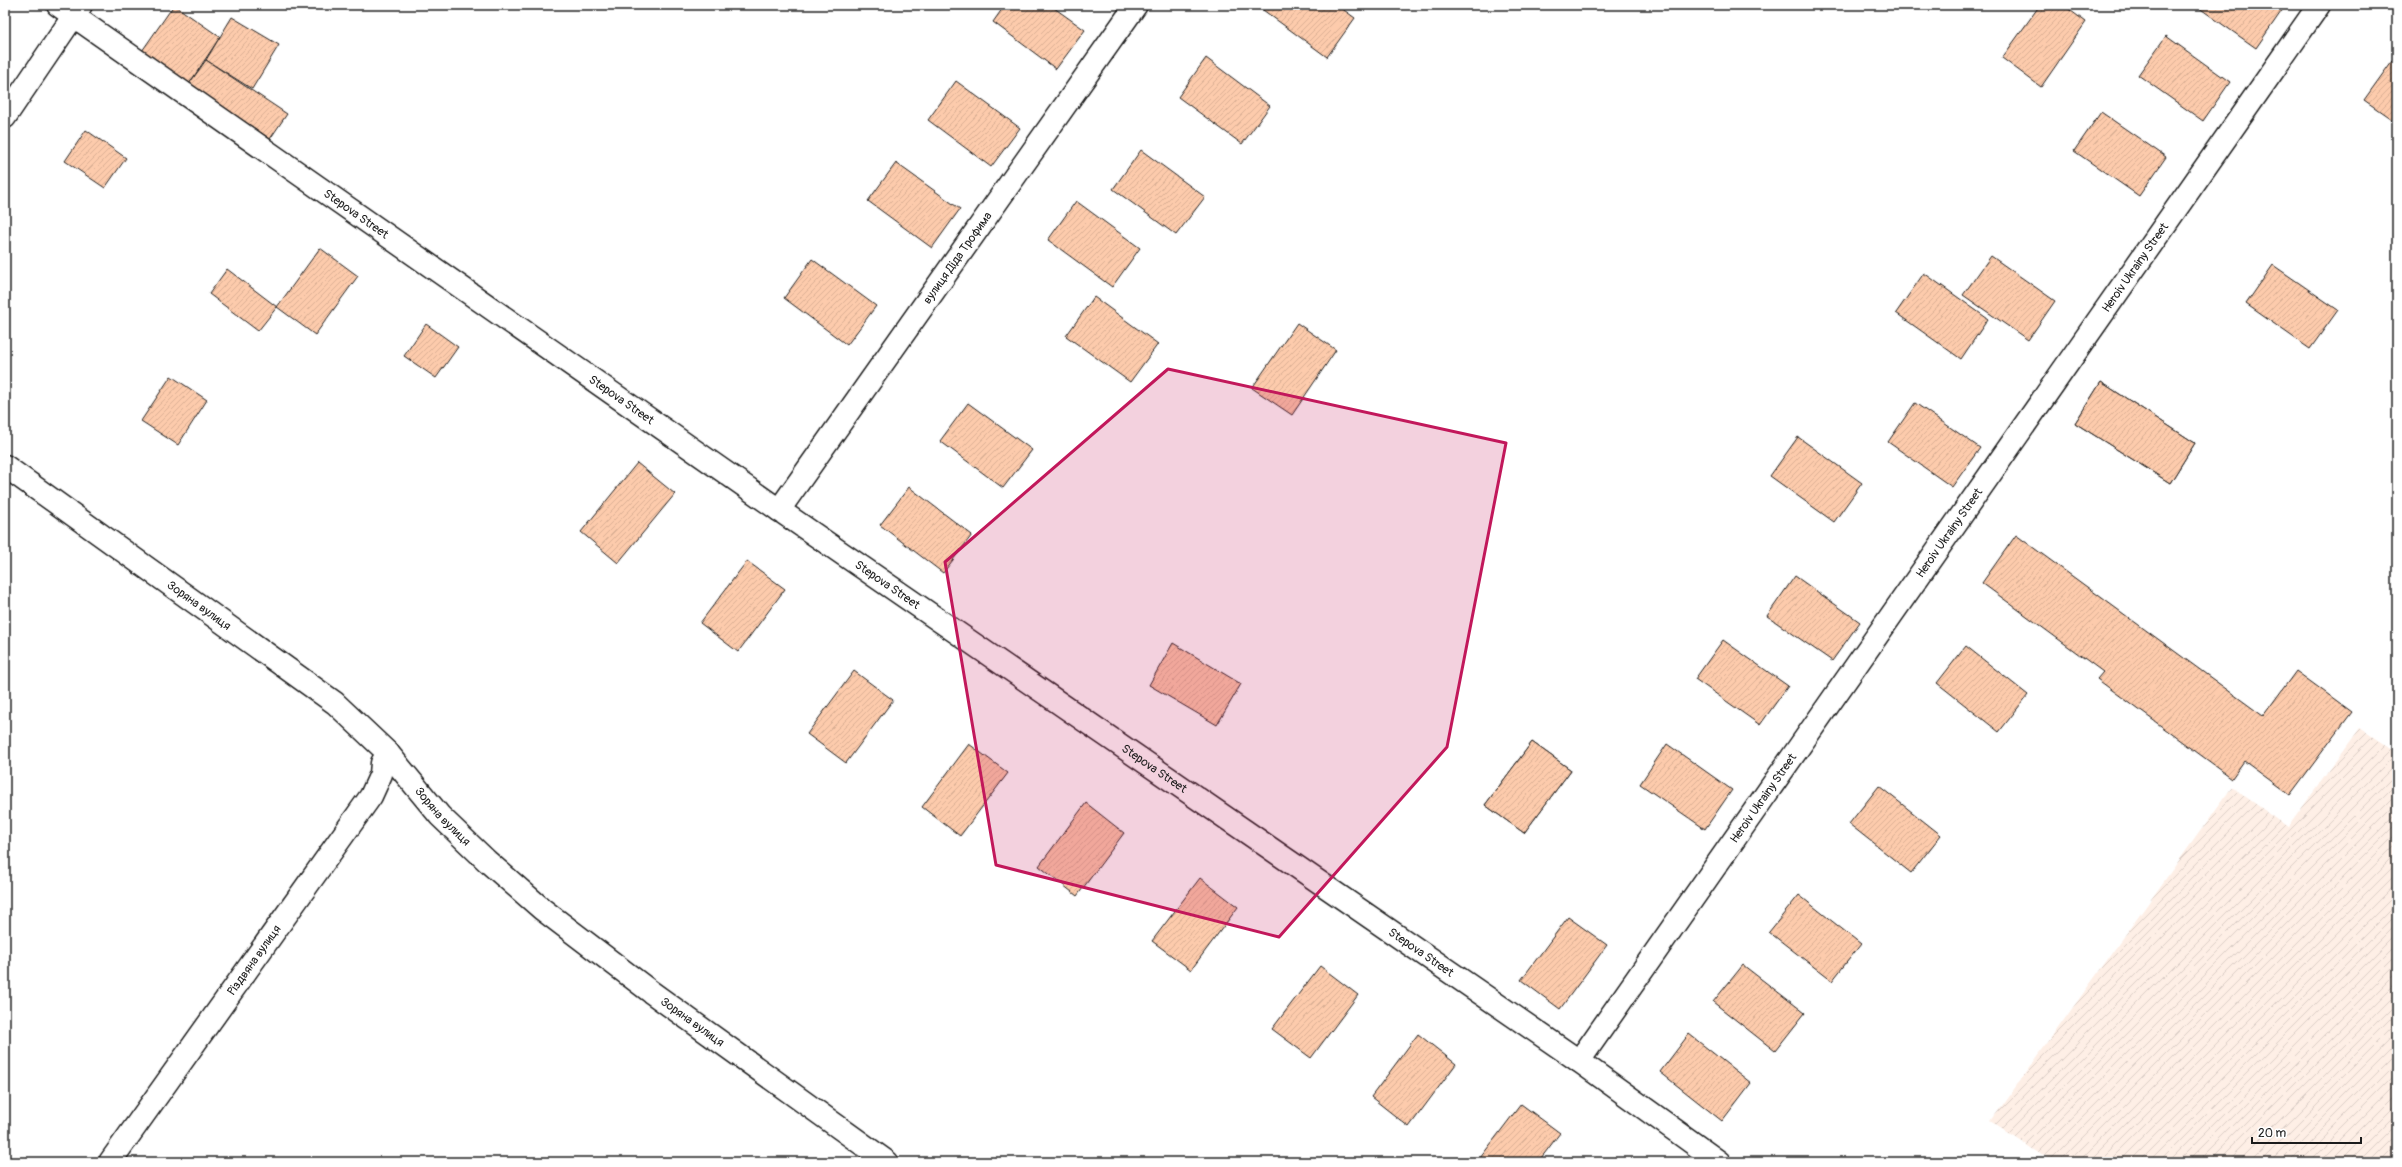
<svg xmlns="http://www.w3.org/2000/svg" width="2402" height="1167" viewBox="0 0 2402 1167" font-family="Pangolin,sans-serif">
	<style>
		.industrial { fill: url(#industrial-furrows) }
		.building { fill: url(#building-hatch); stroke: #1c1c1c }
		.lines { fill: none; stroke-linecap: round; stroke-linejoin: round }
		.minor-casing { stroke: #1c1c1c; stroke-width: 25 }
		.minor { stroke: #fff; stroke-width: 22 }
		.marked { fill: #c2185b; fill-opacity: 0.2; stroke: #c2185b; stroke-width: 3; stroke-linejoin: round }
		.labels { text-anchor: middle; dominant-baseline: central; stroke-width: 3; stroke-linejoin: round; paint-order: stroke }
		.street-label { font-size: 12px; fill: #1c1c1c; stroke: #fff }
	</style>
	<defs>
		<pattern id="industrial-furrows" width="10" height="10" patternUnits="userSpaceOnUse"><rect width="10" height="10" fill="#feefe6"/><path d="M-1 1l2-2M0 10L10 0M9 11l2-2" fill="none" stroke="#d9ccc5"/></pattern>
		<pattern id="building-hatch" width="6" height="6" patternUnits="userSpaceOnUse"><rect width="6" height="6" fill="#fdcbac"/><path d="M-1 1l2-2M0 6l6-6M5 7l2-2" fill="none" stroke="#d8ae93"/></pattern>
	</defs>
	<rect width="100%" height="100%" fill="#fff"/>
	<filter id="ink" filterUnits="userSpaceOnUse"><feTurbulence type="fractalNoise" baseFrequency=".025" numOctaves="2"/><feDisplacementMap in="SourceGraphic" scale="8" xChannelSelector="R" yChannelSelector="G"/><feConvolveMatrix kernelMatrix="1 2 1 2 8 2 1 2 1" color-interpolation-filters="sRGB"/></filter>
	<g filter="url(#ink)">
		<polygon class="industrial" points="2360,728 2397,753 2397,1162 2054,1162 1991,1121 2232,787 2288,827"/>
		<g class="building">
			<polygon points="174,5 220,37 189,84 142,51"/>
			<polygon points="1005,5 1050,5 1085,30 1056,69 993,22"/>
			<polygon points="1267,5 1337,5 1355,18 1327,57 1263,10"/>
			<polygon points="2040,5 2063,5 2086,22 2041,87 2002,58"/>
			<polygon points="2195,5 2277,5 2283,9 2256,48"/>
			<polygon points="232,17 279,45 252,89 206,60"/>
			<polygon points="2166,36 2230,82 2203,121 2138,75"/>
			<polygon points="1206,58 1270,106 1242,144 1178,97"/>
			<polygon points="206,60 287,114 270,139 189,84"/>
			<polygon points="2392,61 2397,64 2397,123 2364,100"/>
			<polygon points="956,81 1020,128 991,167 928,120"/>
			<polygon points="2101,112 2166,157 2139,196 2074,151"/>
			<polygon points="86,130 126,158 105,188 65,161"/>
			<polygon points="1141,150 1205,197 1176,235 1113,189"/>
			<polygon points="896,163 960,209 932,248 868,201"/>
			<polygon points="1076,201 1140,248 1112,287 1048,240"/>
			<polygon points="320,248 358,276 315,335 277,307"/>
			<polygon points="1991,256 2055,301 2028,340 1963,295"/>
			<polygon points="812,259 876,306 847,345 784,298"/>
			<polygon points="2273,265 2338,310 2310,349 2246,304"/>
			<polygon points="227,269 277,307 258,331 209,294"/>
			<polygon points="1924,273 1988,319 1961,359 1896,313"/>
			<polygon points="1094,297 1158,344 1130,382 1066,336"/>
			<polygon points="1297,323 1336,350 1292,415 1252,388"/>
			<polygon points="426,324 458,347 436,378 404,356"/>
			<polygon points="171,376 207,400 178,445 141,421"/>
			<polygon points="2101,382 2195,443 2170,483 2075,423"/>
			<polygon points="2101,382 2195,443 2170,483 2075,423"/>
			<polygon points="968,403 1032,450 1003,488 940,441"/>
			<polygon points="1915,403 1980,448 1952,487 1888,442"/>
			<polygon points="1798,437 1862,483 1834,522 1770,476"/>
			<polygon points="637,463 675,494 618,563 581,532"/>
			<polygon points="909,487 972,535 943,573 880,525"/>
			<polygon points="2016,535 2263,716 2296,671 2352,712 2290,795 2244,761 2232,778 2097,679 2103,672 1982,583"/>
			<polygon points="747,561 785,589 738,652 700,623"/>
			<polygon points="1795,576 1860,622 1832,661 1767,616"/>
			<polygon points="1723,640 1788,686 1760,725 1695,679"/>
			<polygon points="1173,643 1241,684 1217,725 1149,685"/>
			<polygon points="1966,646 2028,695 1999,732 1937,683"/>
			<polygon points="854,671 893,700 846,763 807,734"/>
			<polygon points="1532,742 1571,770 1524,833 1485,805"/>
			<polygon points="1532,742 1571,770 1524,833 1485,805"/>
			<polygon points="969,744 1008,773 960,836 922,807"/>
			<polygon points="1667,744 1732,790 1705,829 1640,784"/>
			<polygon points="1879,786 1941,835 1911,873 1849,824"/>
			<polygon points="1086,803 1124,833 1077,896 1039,866"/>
			<polygon points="1200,878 1238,907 1191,970 1152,941"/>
			<polygon points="1799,895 1861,944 1832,981 1769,932"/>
			<polygon points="1568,917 1607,945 1560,1009 1521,980"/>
			<polygon points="1743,965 1805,1013 1775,1051 1713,1002"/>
			<polygon points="1320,966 1358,995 1311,1058 1272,1029"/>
			<polygon points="1418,1034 1456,1064 1409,1127 1371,1097"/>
			<polygon points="1689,1034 1751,1083 1722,1121 1660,1072"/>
			<polygon points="1521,1104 1560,1133 1538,1162 1477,1162"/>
		</g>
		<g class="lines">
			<g class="minor-casing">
				<g id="minor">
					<path id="s1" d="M58 5 779 510 1579 1061 1719 1162"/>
					<polyline points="5,117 81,5"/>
					<path id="s2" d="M5 466 335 703 388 753 440 816 487 861 542 909 651 992 887 1162"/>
					<path id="s3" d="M779 510 1136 5"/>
					<path id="s4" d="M1579 1061 2319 5"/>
					<path id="s5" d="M110 1162 371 796 381 774 382 763 388 753"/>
				</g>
			</g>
			<use href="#minor" class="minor"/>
		</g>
	</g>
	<path class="marked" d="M1168 369 1506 443 1447 747 1279 937 996 865 945 562Z"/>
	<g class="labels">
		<g class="street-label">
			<text stroke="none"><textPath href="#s1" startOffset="364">Stepova Street</textPath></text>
			<text stroke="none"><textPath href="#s3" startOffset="309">вулиця Діда Трофима</textPath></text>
			<text stroke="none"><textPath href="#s4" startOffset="969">Heroiv Ukrainy Street</textPath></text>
			<text stroke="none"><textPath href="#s1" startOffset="688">Stepova Street</textPath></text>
			<text stroke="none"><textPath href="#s4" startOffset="645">Heroiv Ukrainy Street</textPath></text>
			<text stroke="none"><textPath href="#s1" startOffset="1012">Stepova Street</textPath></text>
			<text stroke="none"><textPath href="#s2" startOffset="239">Зоряна вулиця</textPath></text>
			<text stroke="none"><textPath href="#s1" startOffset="1336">Stepova Street</textPath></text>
			<text stroke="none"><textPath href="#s4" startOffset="321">Heroiv Ukrainy Street</textPath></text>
			<text stroke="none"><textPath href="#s2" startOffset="563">Зоряна вулиця</textPath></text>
			<text stroke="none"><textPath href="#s1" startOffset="1660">Stepova Street</textPath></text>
			<text stroke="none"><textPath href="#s5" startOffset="248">Різдвяна вулиця</textPath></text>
			<text stroke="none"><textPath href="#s2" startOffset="887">Зоряна вулиця</textPath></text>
		</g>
	</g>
	<rect width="2402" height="1167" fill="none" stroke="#fff" stroke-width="20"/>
	<rect x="10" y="10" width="2382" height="1147" fill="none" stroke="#1c1c1c" stroke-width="1.5" filter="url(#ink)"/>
	<path d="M2252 1137v6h109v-6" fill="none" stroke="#1c1c1c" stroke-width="2"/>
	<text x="2258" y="1137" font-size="12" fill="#1c1c1c" stroke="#ffffff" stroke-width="3" paint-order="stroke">20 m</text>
</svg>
